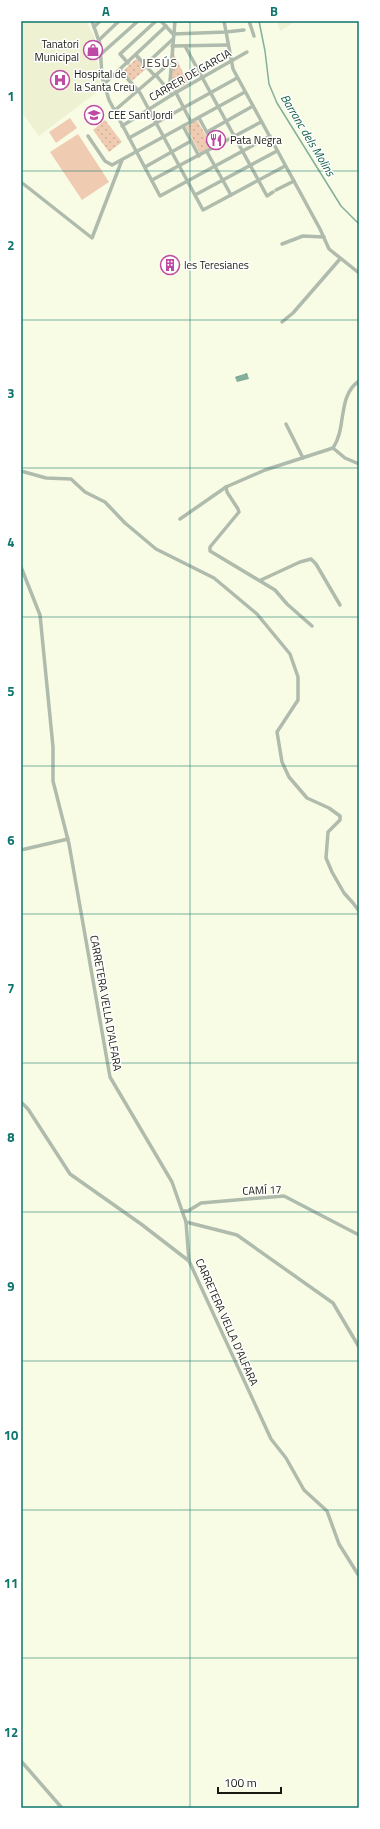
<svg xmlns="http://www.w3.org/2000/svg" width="380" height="1829" viewBox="0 0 380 1829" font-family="'Titillium Web',sans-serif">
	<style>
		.built { fill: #eef1d2 }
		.grass { fill: #efcbb1 }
		.park { fill: url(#park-dots) }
		.water { fill: url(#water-waves) }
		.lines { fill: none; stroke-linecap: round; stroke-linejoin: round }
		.stream { stroke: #83af9c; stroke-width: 1.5 }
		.minor { stroke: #afbbac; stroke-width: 3.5 }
		.grid { fill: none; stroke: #0f766e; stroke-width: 1; stroke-opacity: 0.55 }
		.labels { text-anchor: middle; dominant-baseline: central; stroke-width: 3; stroke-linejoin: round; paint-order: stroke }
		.poi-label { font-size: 11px; fill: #181911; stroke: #fff; text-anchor: start }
		.street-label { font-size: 11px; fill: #181911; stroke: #fff }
		.neighbourhood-label { font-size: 12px; letter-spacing: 1px; fill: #333422; stroke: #fff }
		.water-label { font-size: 12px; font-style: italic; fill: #0d5e45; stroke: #fff }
		.neatline { fill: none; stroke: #0f766e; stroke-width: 1.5 }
		.grid-label { font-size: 13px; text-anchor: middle; font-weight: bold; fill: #0f766e }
	</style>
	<defs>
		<pattern id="park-dots" width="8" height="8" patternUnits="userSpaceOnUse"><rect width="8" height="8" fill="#efcbb1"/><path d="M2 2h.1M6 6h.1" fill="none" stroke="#ccae97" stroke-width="1.8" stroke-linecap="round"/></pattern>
		<pattern id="water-waves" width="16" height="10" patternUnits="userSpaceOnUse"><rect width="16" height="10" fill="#83af9c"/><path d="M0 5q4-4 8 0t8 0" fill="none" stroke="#6a8e7e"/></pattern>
	</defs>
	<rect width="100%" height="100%" fill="#f9fce4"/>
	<g class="built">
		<polygon points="21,21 86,21 95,38 101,89 39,136 21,111"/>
		<polygon points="277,21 296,21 280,31"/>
	</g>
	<g class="grass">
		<polygon points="70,118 77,128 56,143 49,132"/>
		<polygon points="78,134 109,182 82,200 50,152"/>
	</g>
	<g class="park">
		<polygon points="174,54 188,83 175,90 171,82 173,55"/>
		<polygon points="137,58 146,69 132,81 123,71"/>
		<polygon points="105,120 122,142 109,152 93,130"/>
		<polygon points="197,120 212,146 200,153 186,127"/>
	</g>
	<polygon class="water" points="247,373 249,379 237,382 235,377"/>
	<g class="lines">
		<polyline class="stream" points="259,21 265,51 269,84 277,103 341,206 359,224"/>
		<g class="minor">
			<polyline points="92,21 100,44 102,77 109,100 160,196 270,136"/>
			<polyline points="161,21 173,34 226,32 244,30"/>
			<polyline points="175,21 170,81 191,122"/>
			<polyline points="175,21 198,21"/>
			<polyline points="224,21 233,69 320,229 329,249 359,273"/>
			<polyline points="249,21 254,36"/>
			<polyline points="94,27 100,21"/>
			<polyline points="99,40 119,21"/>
			<polyline points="172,46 228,45"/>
			<polyline points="185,46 267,196 273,192"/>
			<polyline points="101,54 138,21"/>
			<polyline points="136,55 155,76"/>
			<polyline points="128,63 120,54 156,21"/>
			<polyline points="145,65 173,39"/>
			<polyline points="120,70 140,93 203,210 285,166"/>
			<polyline points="156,75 172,95"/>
			<polyline points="104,84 166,26"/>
			<polyline points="114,111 171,62"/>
			<polyline points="199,118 215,147"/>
			<polyline points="122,126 175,93 247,52"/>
			<polyline points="183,126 199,156"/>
			<polyline points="207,132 253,106"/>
			<polyline points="88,136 105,161 112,165 245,92"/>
			<polyline points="129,138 237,78"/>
			<polyline points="207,152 231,195"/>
			<polyline points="145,167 191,141"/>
			<polyline points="152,180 261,122"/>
			<polyline points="21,182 92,238 122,160"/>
			<polyline points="276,190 294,181"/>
			<polyline points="195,195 277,151"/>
			<polyline points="282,244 303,236 324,237"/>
			<polyline points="282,322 293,313 340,259"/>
			<polyline points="286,424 303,458"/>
			<polyline points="333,448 345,458 359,464"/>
			<polyline points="21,471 46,478 71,479 85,492 105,502 125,523 156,549 214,578 257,614 290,654 298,677 298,700 277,732 282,762 289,777 307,798 329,808 340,816 340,820 328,832 326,858 332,872 344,893 353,903 359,911"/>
			<polyline points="226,487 227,492 238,509 239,512 210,547 210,551 275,590 287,604 312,626"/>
			<path d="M180 519 226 487 265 470 333 448C347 428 337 396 359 381"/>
			<polyline points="21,567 40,615 53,747 53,781 69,844 110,1077 172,1182 186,1222 189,1261 271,1439 286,1458 304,1490 327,1511 339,1544 359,1576"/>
			<polyline points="261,580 300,562 311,559 316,564 340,605"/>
			<polyline points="21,850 68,839"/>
			<polyline points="21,1102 28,1109 70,1174 141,1224 189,1261"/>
			<polyline points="184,1211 188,1211 201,1203 284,1196 359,1235"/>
			<polyline points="186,1222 237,1235 333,1303 359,1347"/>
			<polyline points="21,1761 62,1808"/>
		</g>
	</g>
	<path class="grid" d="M190 21V1808M21 171H359M21 320H359M21 468H359M21 617H359M21 766H359M21 914H359M21 1063H359M21 1212H359M21 1361H359M21 1510H359M21 1658H359"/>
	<defs>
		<g id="shop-ring" transform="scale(1)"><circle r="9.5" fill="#fff" stroke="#be4aa3" stroke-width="1.5"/><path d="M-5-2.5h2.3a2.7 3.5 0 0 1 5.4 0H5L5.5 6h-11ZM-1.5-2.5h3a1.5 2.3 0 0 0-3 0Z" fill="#be4aa3"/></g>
		<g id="hospital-ring" transform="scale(1)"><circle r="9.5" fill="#fff" stroke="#be4aa3" stroke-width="1.5"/><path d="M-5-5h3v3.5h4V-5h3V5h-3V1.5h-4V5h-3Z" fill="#be4aa3"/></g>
		<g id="school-ring" transform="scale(1)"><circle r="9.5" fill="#fff" stroke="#be4aa3" stroke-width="1.5"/><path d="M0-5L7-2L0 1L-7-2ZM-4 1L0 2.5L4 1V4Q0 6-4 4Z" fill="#be4aa3"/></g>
		<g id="restaurant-ring" transform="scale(1)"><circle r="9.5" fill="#fff" stroke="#be4aa3" stroke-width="1.5"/><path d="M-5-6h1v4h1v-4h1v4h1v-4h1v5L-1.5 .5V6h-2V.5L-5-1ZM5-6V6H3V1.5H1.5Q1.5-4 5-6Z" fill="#be4aa3"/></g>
		<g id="building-ring" transform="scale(1)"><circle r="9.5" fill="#fff" stroke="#be4aa3" stroke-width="1.5"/><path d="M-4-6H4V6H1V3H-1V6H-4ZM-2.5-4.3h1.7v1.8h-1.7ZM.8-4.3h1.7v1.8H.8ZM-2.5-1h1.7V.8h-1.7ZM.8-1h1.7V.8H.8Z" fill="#be4aa3"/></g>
	</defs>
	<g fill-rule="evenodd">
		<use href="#shop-ring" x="93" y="50"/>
		<use href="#hospital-ring" x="60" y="80"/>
		<use href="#school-ring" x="94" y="115"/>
		<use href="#restaurant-ring" x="216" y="140"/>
		<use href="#building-ring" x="170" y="265"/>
	</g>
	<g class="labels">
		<g class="poi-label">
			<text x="79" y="44" text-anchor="end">Tanatori<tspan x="79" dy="13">Municipal</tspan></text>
			<text x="74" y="74">Hospital de<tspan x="74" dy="13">la Santa Creu</tspan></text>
			<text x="108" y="115">CEE Sant Jordi</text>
			<text x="230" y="140">Pata Negra</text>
			<text x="184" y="265">les Teresianes</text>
		</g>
		<g class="street-label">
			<text transform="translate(190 75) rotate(-30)">CARRER DE GARCIA</text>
			<text transform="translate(106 1003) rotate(80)">CARRETERA VELLA D'ALFARA</text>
			<text transform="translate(262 1190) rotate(-2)">CAMÍ 17</text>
			<text transform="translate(227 1322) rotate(66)">CARRETERA VELLA D'ALFARA</text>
		</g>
		<g class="neighbourhood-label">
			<text x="160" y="62">JESÚS</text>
		</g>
		<g class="water-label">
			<text transform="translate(308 135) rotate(59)">Barranc dels Molins</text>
		</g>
	</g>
	<rect width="380" height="1829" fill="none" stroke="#ffffff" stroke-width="44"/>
	<path d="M218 1787v6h63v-6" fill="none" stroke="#181911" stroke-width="2"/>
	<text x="224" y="1787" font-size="12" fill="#181911" stroke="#ffffff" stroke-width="3" paint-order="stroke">100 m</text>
	<rect x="22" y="22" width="336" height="1785" class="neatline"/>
	<g class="grid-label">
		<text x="106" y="16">A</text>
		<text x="274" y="16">B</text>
		<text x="11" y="101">1</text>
		<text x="11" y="250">2</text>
		<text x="11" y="398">3</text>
		<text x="11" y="547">4</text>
		<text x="11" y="696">5</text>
		<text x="11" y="845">6</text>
		<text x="11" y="993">7</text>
		<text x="11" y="1142">8</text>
		<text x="11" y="1291">9</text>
		<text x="11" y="1440">10</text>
		<text x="11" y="1588">11</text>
		<text x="11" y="1737">12</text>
	</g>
</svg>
